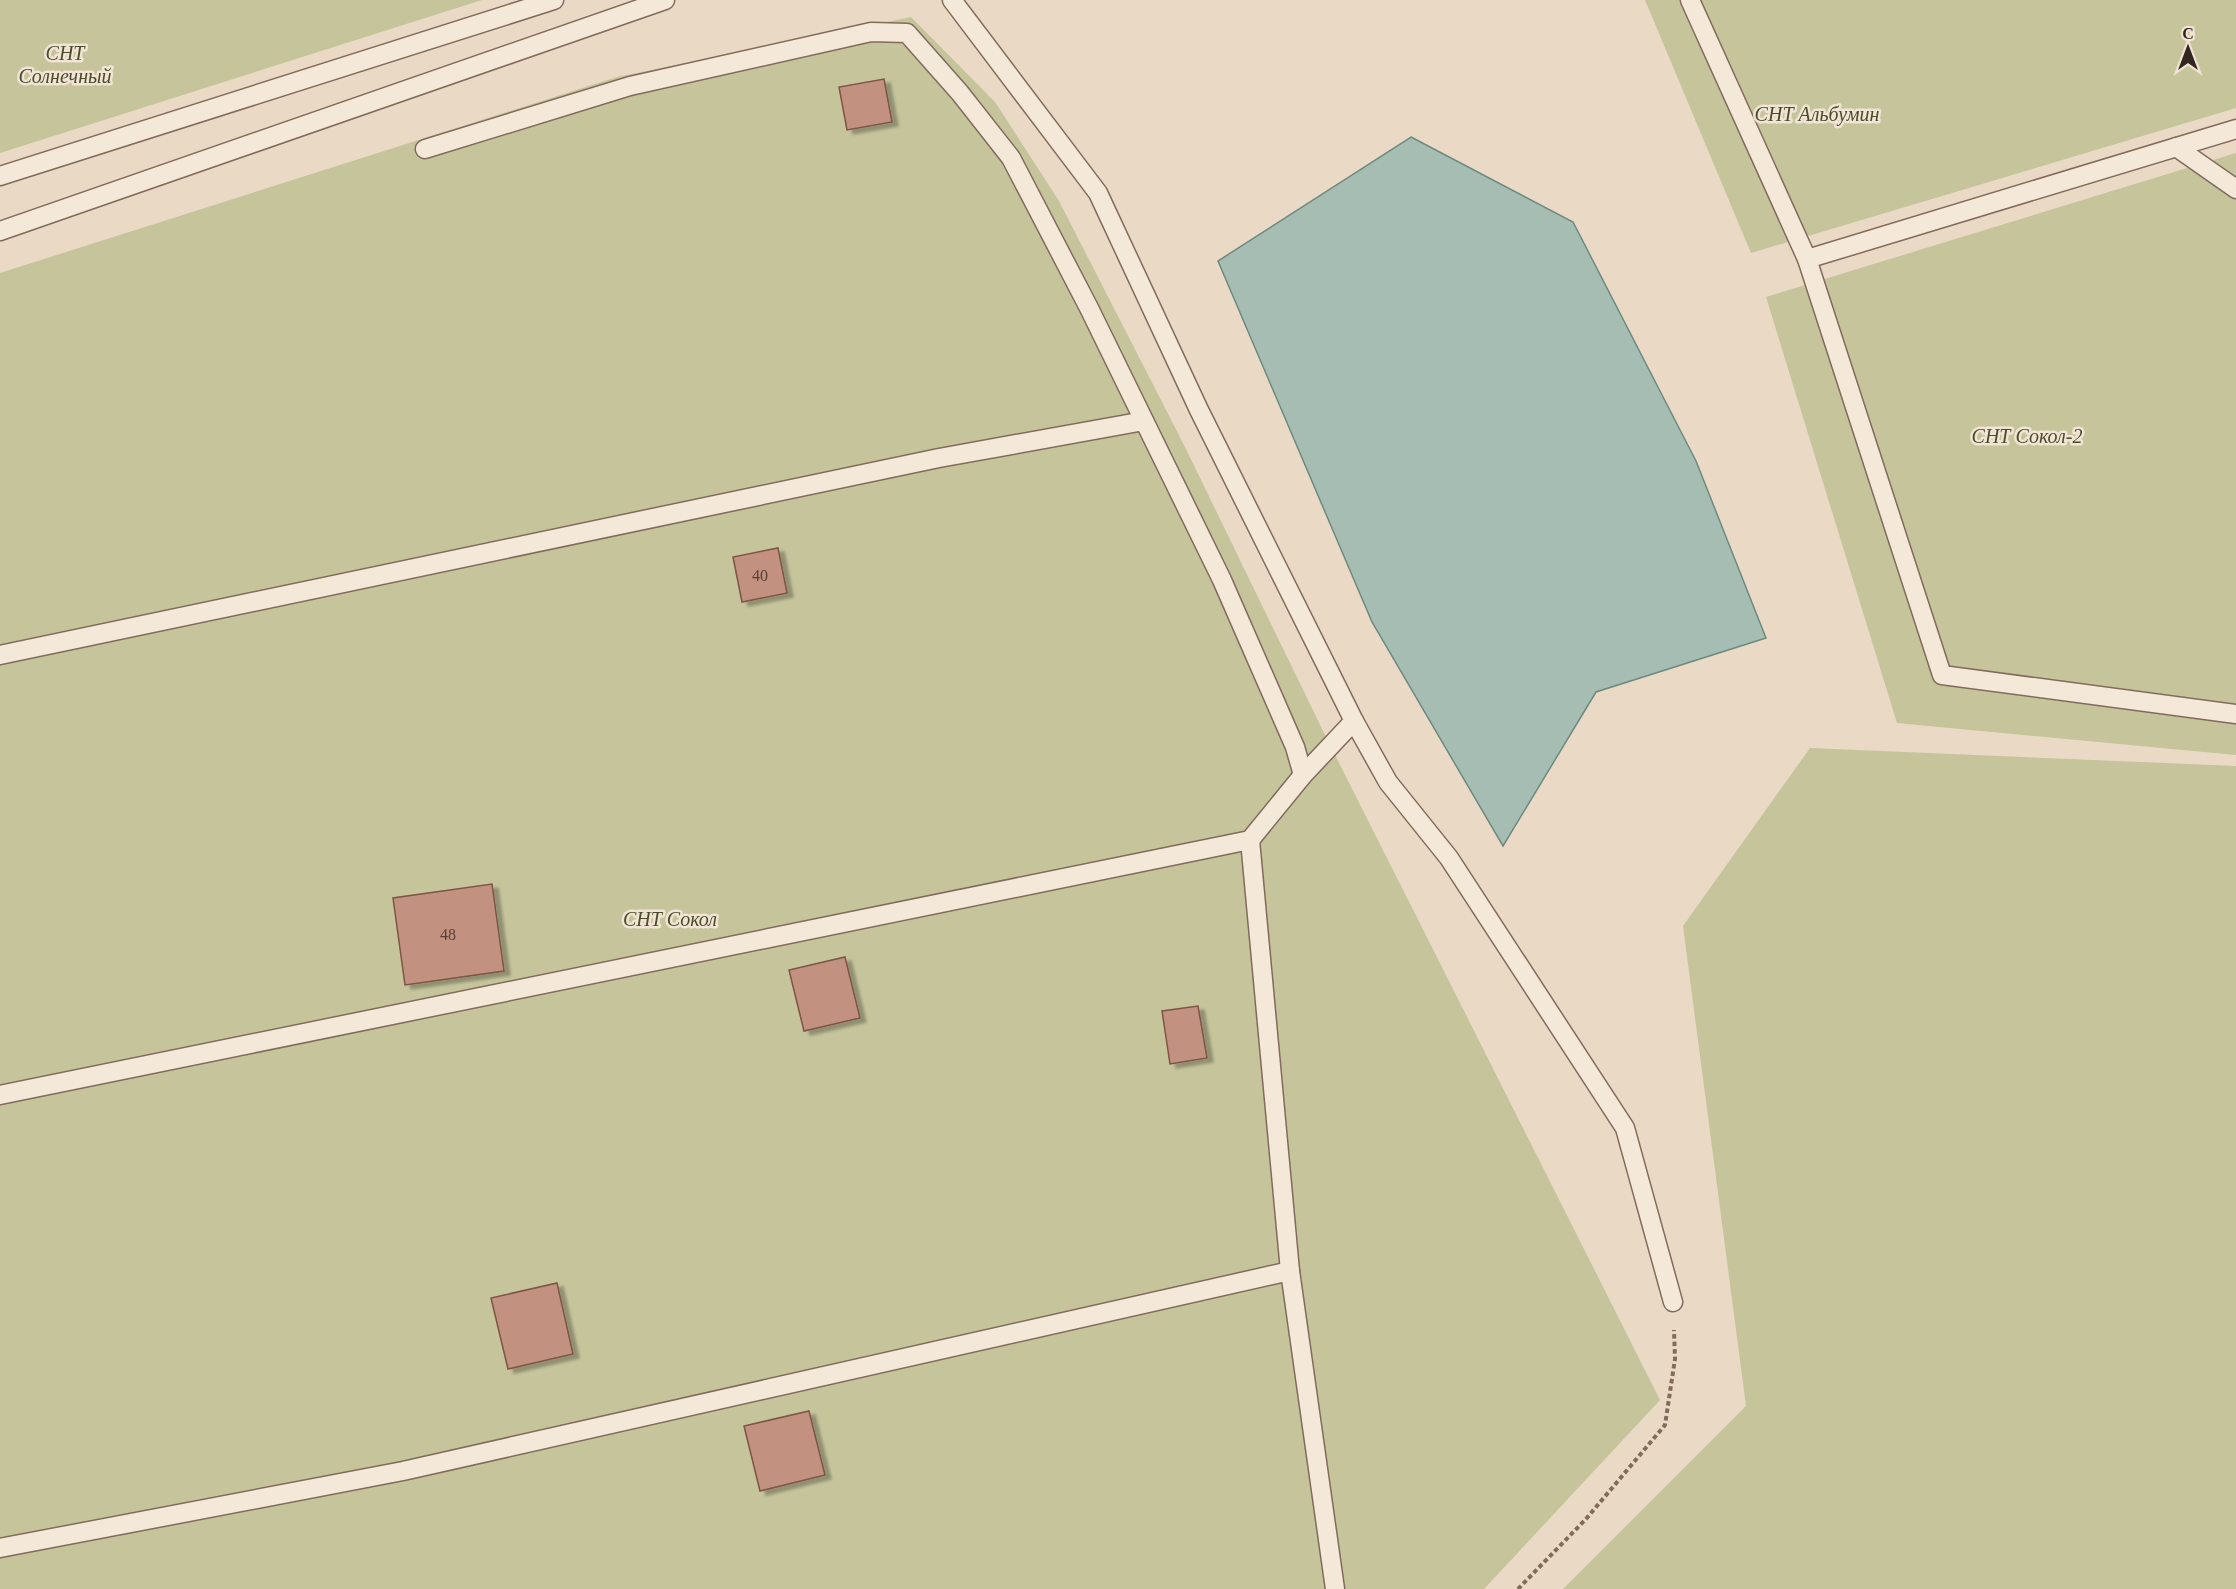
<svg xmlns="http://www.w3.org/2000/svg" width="2236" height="1589" viewBox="0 0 2236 1589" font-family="Georgia,serif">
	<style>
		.green { fill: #c5c49b }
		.water { fill: #a6bdb3; stroke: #6e8a7f; stroke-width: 1.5 }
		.building { fill: #c29180; stroke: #7e5446; stroke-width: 1.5; filter: url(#shadow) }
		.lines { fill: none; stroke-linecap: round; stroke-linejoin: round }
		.service-casing { stroke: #826b5d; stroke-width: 21 }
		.path { stroke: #826b5d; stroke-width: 4; stroke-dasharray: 4.5 3; stroke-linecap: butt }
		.service { stroke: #f4e8d8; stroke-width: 18 }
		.labels { text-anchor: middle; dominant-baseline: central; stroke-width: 5; stroke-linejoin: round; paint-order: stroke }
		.number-label { font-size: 16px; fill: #574138 }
		.park-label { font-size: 20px; font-style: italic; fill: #4a4d29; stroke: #f1e4d4 }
	</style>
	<defs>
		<filter id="shadow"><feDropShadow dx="6" dy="4" stdDeviation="1.5" flood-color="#0004"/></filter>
	</defs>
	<rect width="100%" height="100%" fill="#e9d9c5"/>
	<g class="green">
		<polygon points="0,0 482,0 0,153"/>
		<polygon points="1645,0 2236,0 2236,108 1751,253"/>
		<polygon points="911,17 995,102 1059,201 1184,445 1326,737 1660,1400 1484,1589 0,1589 0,273 617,77"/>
		<polygon points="2236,153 2236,755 1897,723 1766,297"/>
		<polygon points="1810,748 2236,766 2236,1589 1563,1589 1746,1406 1683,926"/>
	</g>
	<polygon class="water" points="1411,137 1573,222 1696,461 1766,638 1596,692 1503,846 1372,622 1218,261"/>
	<g class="building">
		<polygon points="884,79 892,122 847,130 839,87"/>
		<polygon points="778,548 787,593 742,602 733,557"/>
		<polygon points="492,884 504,971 405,985 393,898"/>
		<polygon points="845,957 860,1018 804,1031 789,970"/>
		<polygon points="1198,1006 1207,1058 1170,1064 1162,1011"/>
		<polygon points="557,1283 573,1354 508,1369 491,1298"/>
		<polygon points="809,1411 825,1475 760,1491 744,1426"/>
	</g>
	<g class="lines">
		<g class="service-casing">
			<g id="service">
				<polyline points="1690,0 1807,259 1942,675 2236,714"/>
				<polyline points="2176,147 2236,189"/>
				<polyline points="425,149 630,86 871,32 907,33 960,93 1011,158 1089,308 1222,580 1295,747 1303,775"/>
				<polyline points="0,176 554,0"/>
				<polyline points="0,231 665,0"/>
				<polyline points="1807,259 2236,129"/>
				<polyline points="0,655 939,458 1144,421"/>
				<polyline points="1354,721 1388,782 1449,858 1625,1128 1673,1302"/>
				<polyline points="1250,840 1290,1271 1335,1589"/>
				<polyline points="0,1095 1250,840 1303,775 1354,721 1199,410 1098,193 952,0"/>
				<polyline points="0,1548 403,1471 1290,1271"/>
			</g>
		</g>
		<polyline class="path" points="1518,1589 1586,1519 1665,1425 1675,1359 1674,1330"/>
		<use href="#service" class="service"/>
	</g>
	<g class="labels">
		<g class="number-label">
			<text x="760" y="575">40</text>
			<text x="448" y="934">48</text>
		</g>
		<g class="park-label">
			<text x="65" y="53">СНТ<tspan x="65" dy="23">Солнечный</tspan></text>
			<text x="1817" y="114">СНТ Альбумин</text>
			<text x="2027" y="436">СНТ Сокол-2</text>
			<text x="670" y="919">СНТ Сокол</text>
		</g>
	</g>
	<g transform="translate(2188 48)" stroke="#f1e4d4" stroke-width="4.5" paint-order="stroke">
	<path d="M0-4.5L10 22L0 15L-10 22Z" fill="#332620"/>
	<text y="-9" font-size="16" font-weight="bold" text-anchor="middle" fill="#332620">С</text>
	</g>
</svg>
